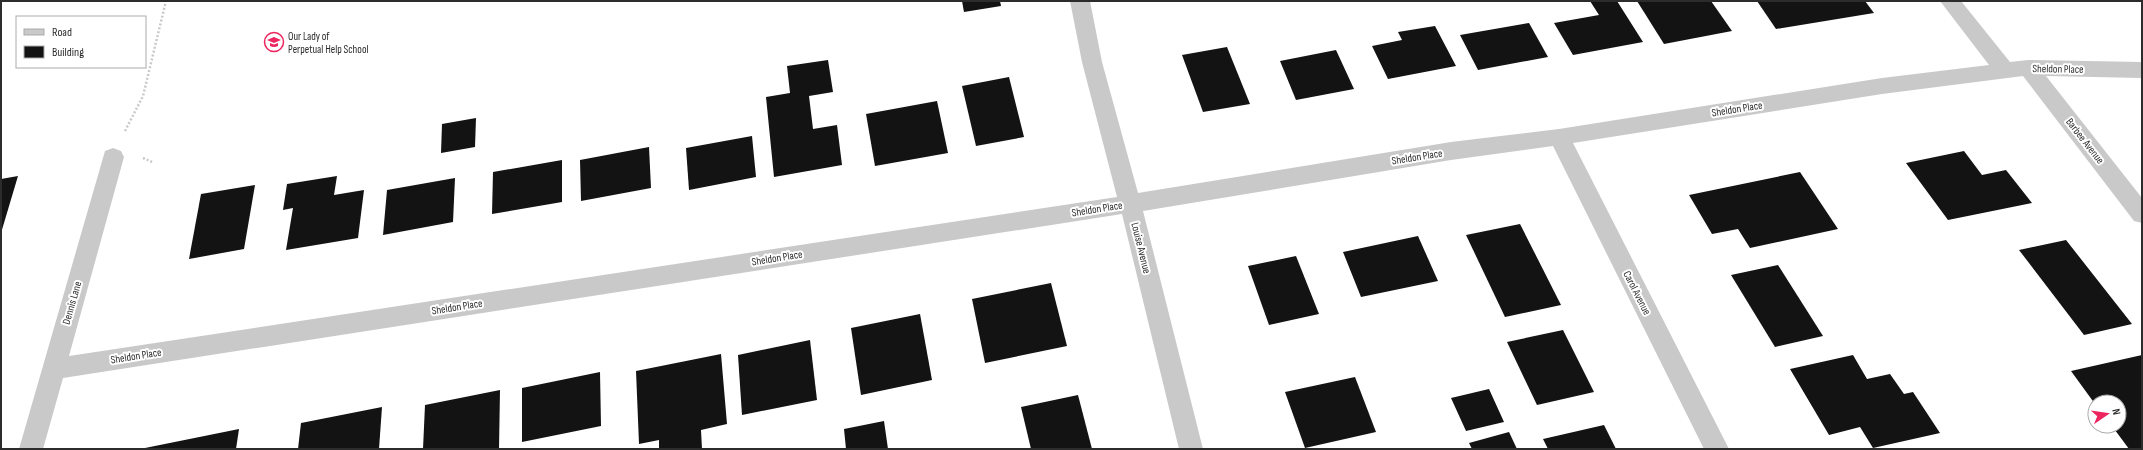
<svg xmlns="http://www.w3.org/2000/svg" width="2143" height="450" viewBox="0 0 2143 450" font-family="'Sofia Sans Condensed',sans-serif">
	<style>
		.building { fill: #131313 }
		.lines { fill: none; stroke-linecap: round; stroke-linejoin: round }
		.path { stroke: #c9c9c9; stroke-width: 2.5; stroke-dasharray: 2 2; stroke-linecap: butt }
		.street { fill: #c9c9c9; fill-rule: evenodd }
		.labels { text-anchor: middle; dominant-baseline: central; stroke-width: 4; stroke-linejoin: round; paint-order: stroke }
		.poi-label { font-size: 11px; fill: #2c2c2c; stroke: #fff; text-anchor: start }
		.street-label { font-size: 11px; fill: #2c2c2c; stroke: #fff }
	</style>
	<rect width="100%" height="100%" fill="#fff"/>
	<g class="building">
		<polygon points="962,1 1000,1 1001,6 964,12"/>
		<polygon points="1590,1 1617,1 1643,42 1573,55 1554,23 1599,15"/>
		<polygon points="1637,1 1711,1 1732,31 1664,44"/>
		<polygon points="1757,1 1865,1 1874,13 1776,29"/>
		<polygon points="1529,23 1548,57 1478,70 1460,35"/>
		<polygon points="1435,26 1456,66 1388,79 1372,46 1402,40 1398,32"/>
		<polygon points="1227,47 1250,104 1203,112 1182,55"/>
		<polygon points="1336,50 1354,89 1296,100 1280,61"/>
		<polygon points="828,60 833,92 809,96 813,129 837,125 842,165 774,177 766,97 790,93 787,66"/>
		<polygon points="1009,77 1024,137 976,146 962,86"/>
		<polygon points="937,101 948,153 875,166 866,114"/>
		<polygon points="476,118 475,147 441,153 442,124"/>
		<polygon points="752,136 756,177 689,190 686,148"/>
		<polygon points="649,147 651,188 581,201 580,160"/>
		<polygon points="1964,151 1982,175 2006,170 2032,203 1948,220 1906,163"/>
		<polygon points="562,160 562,202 492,214 493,172"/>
		<polygon points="1800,172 1838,229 1750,248 1738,229 1712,234 1689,195"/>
		<polygon points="18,176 1,233 1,179"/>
		<polygon points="337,176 334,195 364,190 358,238 286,250 293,208 283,210 287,184"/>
		<polygon points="455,178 453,222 383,235 387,190"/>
		<polygon points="255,185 244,249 189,259 201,194"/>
		<polygon points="1520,224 1561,305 1505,317 1466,235"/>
		<polygon points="1418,236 1438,281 1361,297 1343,252"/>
		<polygon points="2066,240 2132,324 2084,335 2019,250"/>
		<polygon points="1296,256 1319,314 1269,325 1248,266"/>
		<polygon points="1778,265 1823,336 1775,347 1731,275"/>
		<polygon points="1051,283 1067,346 985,363 972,299"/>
		<polygon points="920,314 932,380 861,395 851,328"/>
		<polygon points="1563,330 1594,392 1537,405 1507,342"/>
		<polygon points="810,340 817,400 742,415 738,355"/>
		<polygon points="721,354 727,424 701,430 702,449 659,449 659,440 639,444 636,371"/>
		<polygon points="1853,355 1867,379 1890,374 1904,394 1913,392 1940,433 1873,448 1860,427 1829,435 1790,369"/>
		<polygon points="2142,355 2142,449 2129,449 2112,426 2119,426 2119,402 2095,402 2095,404 2071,371"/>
		<polygon points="600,372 601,426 522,442 522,388"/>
		<polygon points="1355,377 1376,432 1305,448 1285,392"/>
		<polygon points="1489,389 1504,422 1466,431 1451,398"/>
		<polygon points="500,390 499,449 423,449 425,405"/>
		<polygon points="1078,395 1092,449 1031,449 1021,407"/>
		<polygon points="382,407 379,449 298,449 301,423"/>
		<polygon points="884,421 888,449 846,449 844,429"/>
		<polygon points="1604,425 1616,449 1548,449 1543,439"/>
		<polygon points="239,429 236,449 145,449 145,448"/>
		<polygon points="1509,432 1517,449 1472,449 1469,443"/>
	</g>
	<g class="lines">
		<g class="path">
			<polyline points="125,131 143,96 166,1"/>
			<polyline points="143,158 152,162"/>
		</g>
		<polygon class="street" points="1070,1 1090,1 1102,62 1138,193 1451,142 1559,129 1882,78 1989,65 1940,1 1961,1 2010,62 2028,60 2142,62 2142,78 2046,76 2142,198 2142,223 2134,221 2023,76 1882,94 1573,143 1729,449 1704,449 1553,146 1451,160 1143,211 1203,449 1179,449 1122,214 63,378 43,449 19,449 105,151 113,148 121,151 124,157 69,356 1117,197 1082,62"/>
	</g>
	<defs>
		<g id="school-ring" transform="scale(1)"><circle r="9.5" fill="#fff" stroke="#ec255e" stroke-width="1.5"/><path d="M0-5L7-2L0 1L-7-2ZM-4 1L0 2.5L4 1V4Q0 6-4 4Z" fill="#ec255e"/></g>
	</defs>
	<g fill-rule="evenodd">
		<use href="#school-ring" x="274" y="42"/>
	</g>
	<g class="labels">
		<g class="poi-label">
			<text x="288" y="36">Our Lady of<tspan x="288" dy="13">Perpetual Help School</tspan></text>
		</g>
		<g class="street-label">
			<text transform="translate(2058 69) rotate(1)">Sheldon Place</text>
			<text transform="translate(1737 109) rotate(-9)">Sheldon Place</text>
			<text transform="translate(2085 141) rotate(52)">Barbee Avenue</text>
			<text transform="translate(1417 157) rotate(-9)">Sheldon Place</text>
			<text transform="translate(1097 209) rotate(-9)">Sheldon Place</text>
			<text transform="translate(1141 248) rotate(76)">Louise Avenue</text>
			<text transform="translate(777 258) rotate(-9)">Sheldon Place</text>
			<text transform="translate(1637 293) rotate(63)">Carol Avenue</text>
			<text transform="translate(72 303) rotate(-74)">Dennis Lane</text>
			<text transform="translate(457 307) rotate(-9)">Sheldon Place</text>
			<text transform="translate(136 356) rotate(-9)">Sheldon Place</text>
		</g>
	</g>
	<rect width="2143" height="450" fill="none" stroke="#2c2c2c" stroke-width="4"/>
	<rect x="16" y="16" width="130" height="52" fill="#ffffff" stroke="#ababab"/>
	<rect x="24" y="29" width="20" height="6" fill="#c9c9c9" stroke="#ababab"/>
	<text x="52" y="36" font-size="12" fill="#2c2c2c">Road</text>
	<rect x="24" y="46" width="20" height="12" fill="#131313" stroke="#ababab"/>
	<text x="52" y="56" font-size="12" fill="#2c2c2c">Building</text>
	<g transform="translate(2107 414) rotate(77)"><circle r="19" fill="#ffffff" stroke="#ababab"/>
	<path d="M0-3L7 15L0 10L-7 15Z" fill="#ec255e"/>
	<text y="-6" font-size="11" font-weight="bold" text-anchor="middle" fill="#2c2c2c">N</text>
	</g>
</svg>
